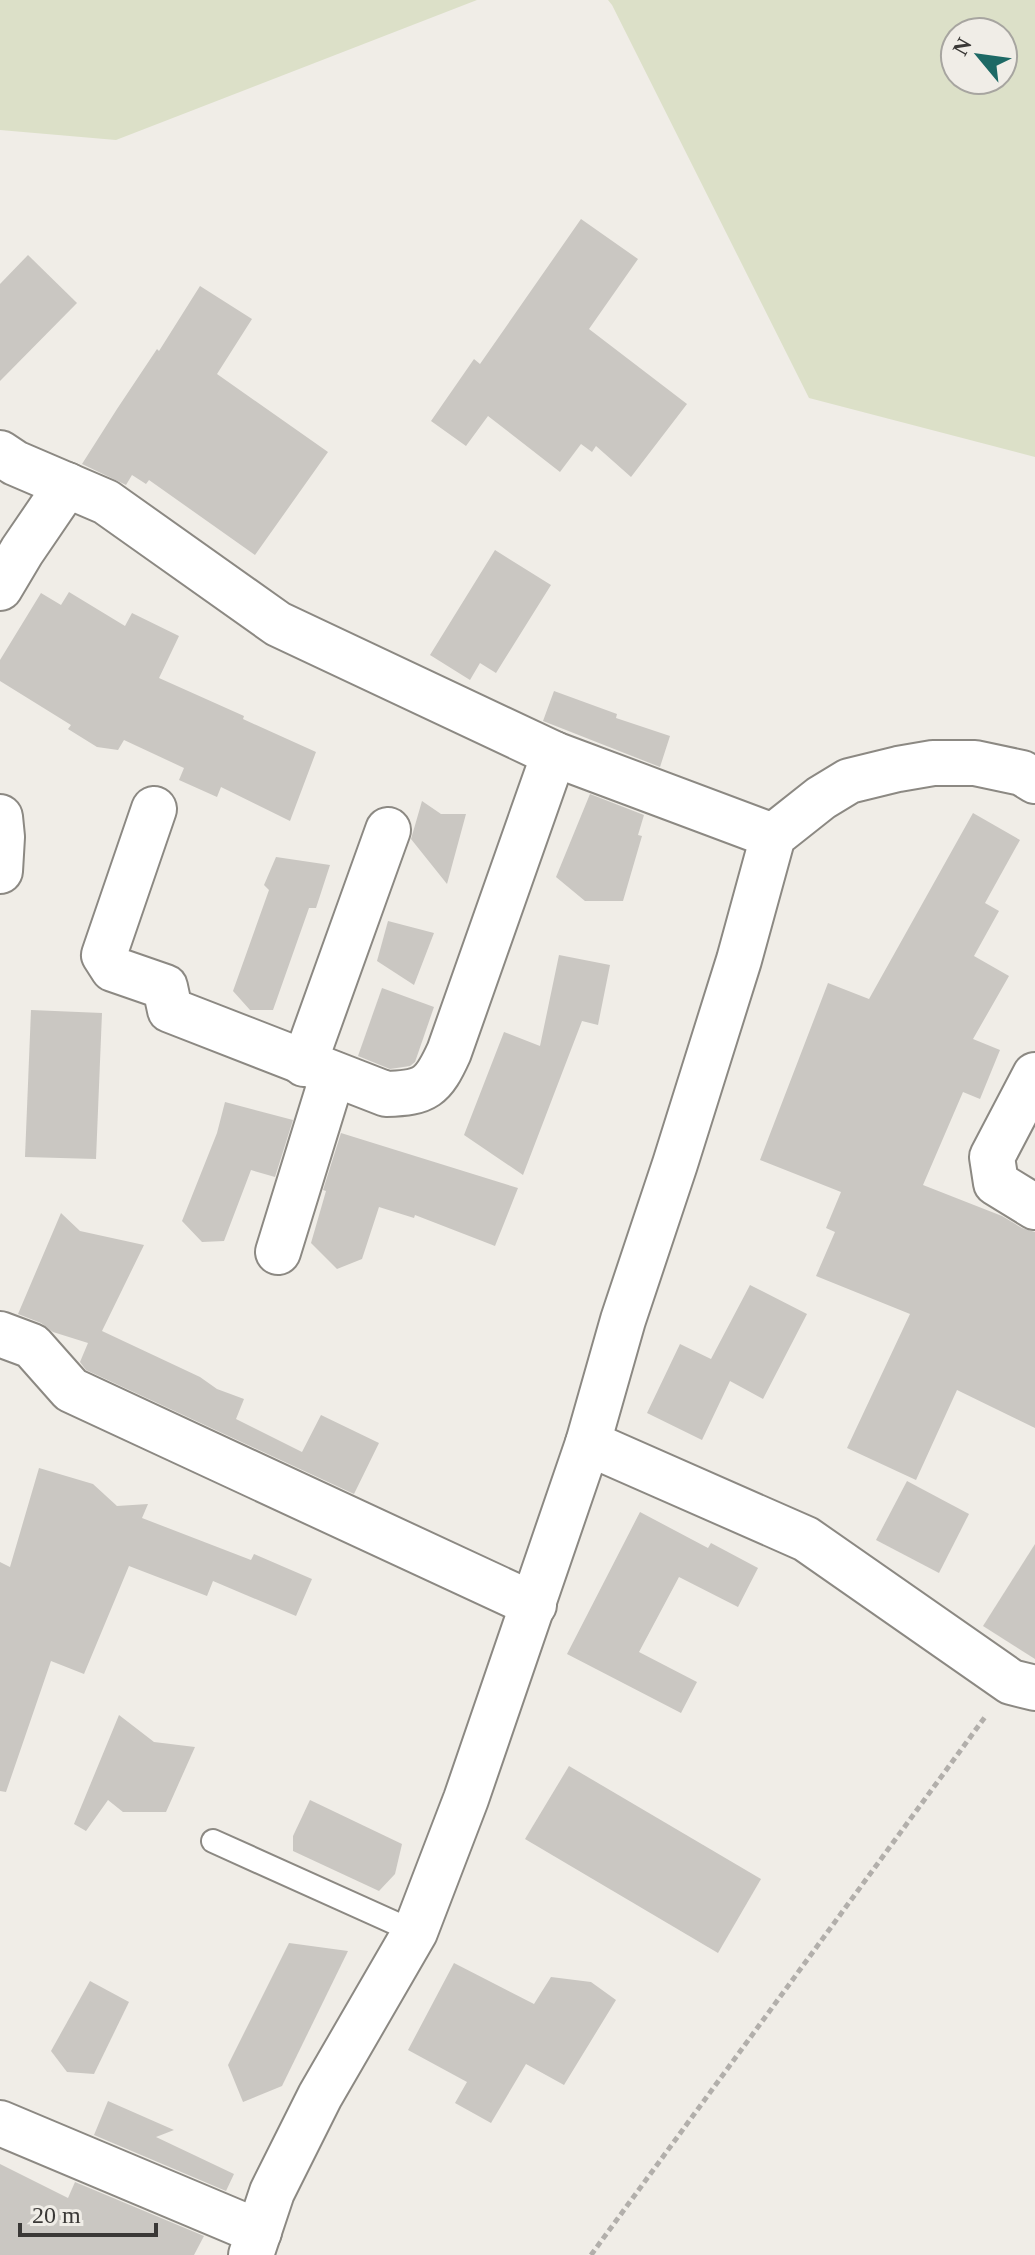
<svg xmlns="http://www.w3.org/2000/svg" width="1035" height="2255" viewBox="0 0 1035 2255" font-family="'Times New Roman',serif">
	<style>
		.green { fill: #dce0c8; fill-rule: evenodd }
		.building { fill: #cac7c2 }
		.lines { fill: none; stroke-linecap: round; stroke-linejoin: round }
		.service-casing { stroke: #8c8983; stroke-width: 26 }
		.minor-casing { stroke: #8c8983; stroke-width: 48 }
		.path { stroke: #b2afab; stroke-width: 5; stroke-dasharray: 6 4; stroke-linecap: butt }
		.service { stroke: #fff; stroke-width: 22 }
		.minor { stroke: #fff; stroke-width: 44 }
	</style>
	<rect width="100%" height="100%" fill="#f0ede7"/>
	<g class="green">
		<polygon points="0,0 477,0 116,140 0,130"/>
		<path d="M608 0H1035V457L809 398 612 5ZM1003 32V80H955V32Z"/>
	</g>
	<g class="building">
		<polygon points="581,219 638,259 589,329 687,404 631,477 596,446 592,452 581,444 560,472 488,416 466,446 431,421 474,359 480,364"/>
		<polygon points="28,255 77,303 0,381 0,284"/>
		<polygon points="200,286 252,319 217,374 328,452 255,555 149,480 146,484 132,475 126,485 82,464 117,409 157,349 159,351"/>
		<polygon points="495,550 551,585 496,673 480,663 470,680 430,655"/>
		<polygon points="69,592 125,626 132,613 179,636 159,678 244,716 243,719 316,752 290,821 221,787 217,797 179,780 184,768 124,740 118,750 97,747 68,729 71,725 0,681 0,660 41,593 61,605"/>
		<polygon points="554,691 617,714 616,718 670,736 660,767 543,721"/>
		<polygon points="590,794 644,815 638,835 642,836 623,901 585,901 556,877"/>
		<polygon points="422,801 441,814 466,814 447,884 411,839"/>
		<polygon points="973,813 1020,840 985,903 999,911 974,956 1009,976 973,1039 1000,1050 980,1099 963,1092 923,1185 1002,1216 1022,1228 1035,1232 1035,1428 957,1390 916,1480 847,1448 910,1314 816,1276 835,1232 826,1228 841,1192 760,1160 828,983 869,999"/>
		<polygon points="276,857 330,865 316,908 309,908 273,1010 250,1010 233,991 269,890 264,885"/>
		<polygon points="388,921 434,933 414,985 377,961"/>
		<polygon points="559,955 610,965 598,1025 582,1021 523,1175 464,1135 504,1032 540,1046"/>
		<polygon points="382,988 434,1007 415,1062 410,1066 390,1069 358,1056"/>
		<polygon points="31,1010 102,1013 96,1159 25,1157"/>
		<polygon points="225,1102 293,1120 275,1177 251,1170 224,1241 202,1242 182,1221 217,1133"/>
		<polygon points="341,1133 518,1188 495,1246 415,1215 414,1218 379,1207 362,1259 337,1269 311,1243 326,1191 323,1190"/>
		<polygon points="61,1213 80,1231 144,1245 102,1331 200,1377 217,1389 244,1399 236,1419 302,1452 321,1415 379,1443 354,1494 86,1370 80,1362 88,1343 53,1332 41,1323 18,1314"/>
		<polygon points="750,1285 807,1314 763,1399 730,1381 702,1440 647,1413 680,1344 711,1359"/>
		<polygon points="39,1468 93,1484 117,1506 148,1504 142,1518 251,1560 254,1554 312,1579 296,1616 213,1581 207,1596 129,1566 84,1674 51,1661 6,1792 0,1791 0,1562 10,1567"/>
		<polygon points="907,1481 969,1514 939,1573 876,1540"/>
		<polygon points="640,1512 708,1548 711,1543 758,1568 738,1607 679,1577 639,1652 697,1682 681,1713 567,1654"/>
		<polygon points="1035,1544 1035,1659 983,1626"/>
		<polygon points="119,1715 154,1742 195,1747 166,1812 123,1812 108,1800 86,1831 74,1824"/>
		<polygon points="569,1766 761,1879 718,1953 525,1839"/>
		<polygon points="310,1800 402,1844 395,1874 379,1891 293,1851 293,1836"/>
		<polygon points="289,1943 348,1951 282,2086 243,2102 228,2065"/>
		<polygon points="454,1963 534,2004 551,1977 591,1982 616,2000 564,2085 526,2064 491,2123 455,2103 467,2082 408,2050"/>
		<polygon points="90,1981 129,2002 94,2074 67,2072 51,2051"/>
		<polygon points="108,2101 174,2130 156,2137 234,2174 226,2191 94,2135"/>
		<polygon points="0,2164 68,2198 75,2182 204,2236 194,2255 0,2255"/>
	</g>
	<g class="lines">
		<g class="service-casing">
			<polyline id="service" points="213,1841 415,1932"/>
		</g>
		<g class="minor-casing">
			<g id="minor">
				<polyline points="0,453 15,463 106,502 278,624 554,754 773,836"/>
				<polyline points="0,588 22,551 67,485"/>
				<path d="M154 809 104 955 113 969 165 987 170 1010 386 1094C426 1093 433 1087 449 1052L554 754"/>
				<polyline points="0,817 2,837 0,871"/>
				<polyline points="304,1064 388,830"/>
				<polyline points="1035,1075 992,1157 996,1183 1035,1207"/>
				<polyline points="278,1252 333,1074"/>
				<polyline points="0,1334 32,1346 71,1390 534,1605"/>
				<polyline points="588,1443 806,1539 1011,1682 1035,1688"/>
				<polyline points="0,2123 259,2232"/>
				<polyline points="251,2255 272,2192 320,2096 415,1932 466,1799 588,1443 623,1320 675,1164 739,960 773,836 821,798 849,781 898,769 933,763 975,763 1022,773 1035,781"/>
			</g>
		</g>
		<polyline class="path" points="591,2255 985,1717"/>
		<use href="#service" class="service"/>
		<use href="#minor" class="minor"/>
	</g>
	<g transform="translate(979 56) rotate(299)"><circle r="38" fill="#f0ede7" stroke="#a7a5a0" stroke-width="2"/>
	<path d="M0-6L14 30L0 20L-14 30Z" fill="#1d6965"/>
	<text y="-12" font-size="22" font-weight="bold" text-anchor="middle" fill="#3a3836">N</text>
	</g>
	<path d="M20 2223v12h136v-12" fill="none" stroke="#3a3836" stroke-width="4"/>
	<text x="32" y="2223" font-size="24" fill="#3a3836" stroke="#f0ede7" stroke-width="6" paint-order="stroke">20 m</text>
</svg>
